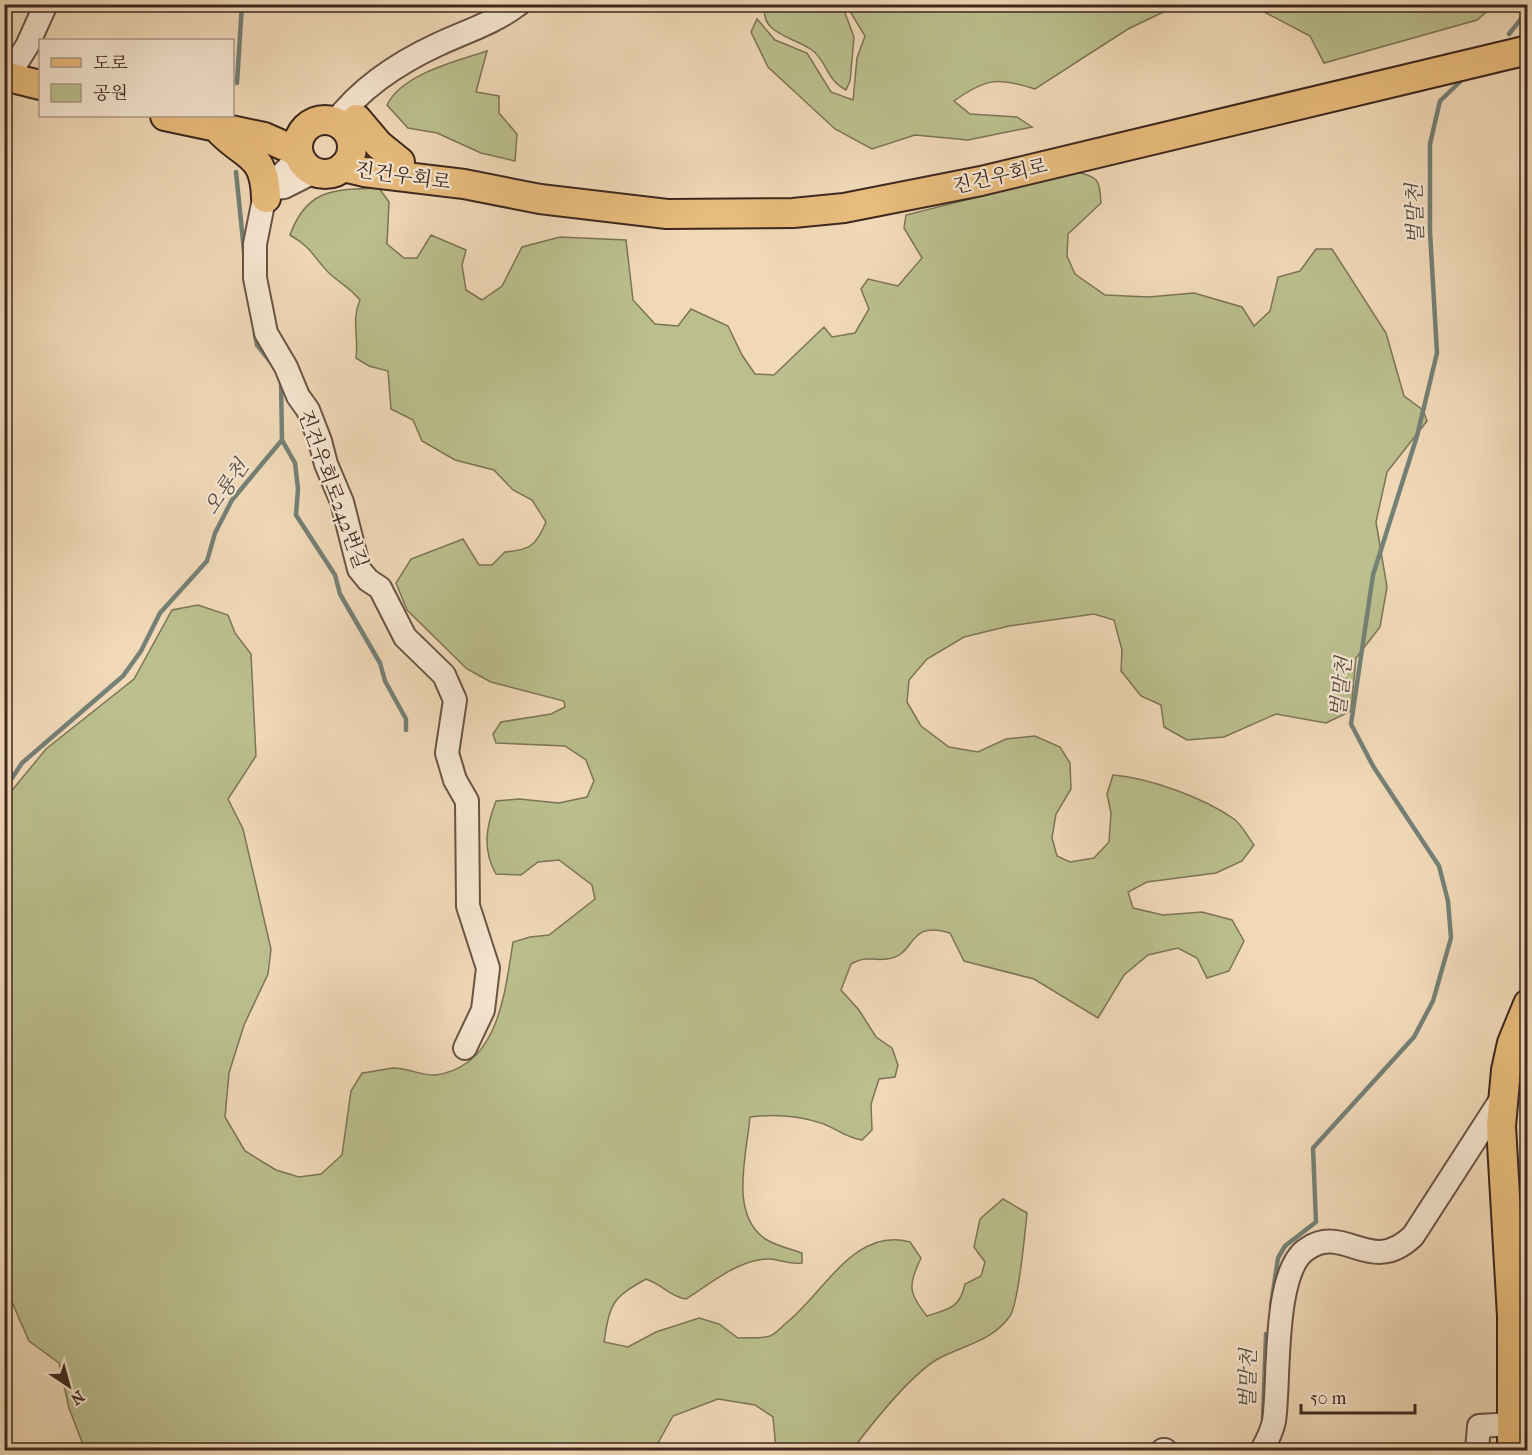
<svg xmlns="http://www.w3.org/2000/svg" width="1532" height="1455" viewBox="0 0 1532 1455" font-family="'IM FELL French Canon','Noto Serif KR',serif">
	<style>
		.green { fill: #bbbf8e; stroke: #7c7456; stroke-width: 1.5 }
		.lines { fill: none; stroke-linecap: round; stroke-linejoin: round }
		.stream { stroke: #758076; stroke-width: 4.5 }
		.minor-casing { stroke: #6a5445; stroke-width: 26 }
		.major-casing { stroke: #3d281f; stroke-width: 32 }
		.minor { stroke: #f6e6d1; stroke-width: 22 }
		.major { stroke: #e8bc7c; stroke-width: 28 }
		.labels { text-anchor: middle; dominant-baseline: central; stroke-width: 4.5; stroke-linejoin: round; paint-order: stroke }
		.street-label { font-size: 20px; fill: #3d281f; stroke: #f6e6d1 }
		.water-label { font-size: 21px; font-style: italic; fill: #544c43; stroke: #f6e6d1 }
	</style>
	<rect width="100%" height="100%" fill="#f1d9b8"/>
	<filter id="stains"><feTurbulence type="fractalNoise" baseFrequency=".00333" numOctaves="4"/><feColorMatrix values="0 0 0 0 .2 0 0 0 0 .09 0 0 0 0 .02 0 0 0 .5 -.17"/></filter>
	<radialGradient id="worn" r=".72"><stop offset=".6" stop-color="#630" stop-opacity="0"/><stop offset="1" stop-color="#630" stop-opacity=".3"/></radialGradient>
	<g class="green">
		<path d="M851 4H1178V5L1128 29 1035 89C998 77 986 78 954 101L970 114 1017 117 1032 127 968 140 915 135 872 149 835 129 768 67 751 32 757 19 775 40 807 53 831 92 853 100 857 58 865 36 848 8Z"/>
		<path d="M765 5H842L854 37 850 81 846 90C826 80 827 61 812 50 794 37 759 34 765 5Z"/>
		<polygon points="1251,5 1494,5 1477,20 1324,63 1310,36"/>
		<path d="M487 51 476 92 499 96V113L517 134 515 161 481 153 437 133 408 128 387 105C402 74 457 61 487 51Z"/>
		<path d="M1076 172C1100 177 1099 180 1101 203L1068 234 1067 256 1075 274 1105 295 1148 297 1194 293 1242 307 1254 326 1270 311 1278 277 1300 271 1316 249H1332L1386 333 1404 396 1423 410 1427 421 1387 472 1376 522 1387 587 1380 627 1356 658 1351 711 1326 723 1276 714 1224 737 1187 740 1164 727 1161 705 1141 696 1121 671 1122 650 1114 620 1094 614 1009 626 964 637 927 659 909 680 907 702 921 726 949 747 978 752 1006 739 1035 736 1060 747 1070 763 1071 789 1056 814 1052 838 1057 856 1070 862 1094 858 1109 842 1111 813 1107 794 1113 775C1150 778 1204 798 1234 819 1242 825 1248 837 1254 845L1242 861 1216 873 1147 882 1128 892 1133 908 1163 915 1202 912 1232 920 1244 941 1229 971 1207 978 1197 958 1178 948 1148 955 1124 975 1098 1018 1034 979 964 961 950 933C906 919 917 956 887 959 870 961 868 955 851 964L841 990 859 1010 876 1037 892 1048 898 1065 895 1077 879 1079 871 1104 872 1130 862 1140C847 1138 838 1130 824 1124 800 1116 774 1114 750 1117 747 1154 728 1216 767 1240 777 1246 791 1249 802 1253V1263C790 1265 782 1260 770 1259 740 1258 710 1284 686 1299 671 1297 663 1285 646 1279 612 1298 610 1303 604 1342L628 1347 656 1332 699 1318 719 1324 738 1338C747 1337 761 1339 770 1336 775 1334 781 1328 785 1324 823 1295 854 1226 910 1242L921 1258C908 1285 908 1293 927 1316 949 1309 960 1308 965 1284L981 1276 985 1262 974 1247 980 1219 1003 1199 1027 1213C1025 1232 1019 1302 1010 1316 992 1342 960 1346 936 1360 909 1377 871 1425 852 1450H779L776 1449 773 1417 755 1405 718 1399 673 1416 654 1450H85L69 1408 59 1363 29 1341 8 1293 5 1272 4 800 46 749 134 679 172 610 198 605 228 615 235 633 251 654 256 756 228 799 243 829 271 949 268 974 244 1025 229 1073 225 1117 245 1151 276 1170 299 1177 321 1174 342 1155 351 1091 362 1073C373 1072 384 1069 394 1068 408 1068 422 1076 435 1075 499 1067 505 992 513 942L530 937 549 935 595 899 592 885 559 860 538 862 521 875 496 874C482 849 486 827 496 801L519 799 559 803 587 797 594 781 586 760 565 746 496 743 493 734 501 722 551 714 565 707 564 701 491 682 467 669 407 610 396 583 411 559 463 539 479 565H492L505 552C530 550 536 546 546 522L532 500 513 490 494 470 455 460 422 441 413 420 391 409 388 371 369 366 356 358C359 336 351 321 360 300 350 288 342 284 331 275 314 259 314 249 290 235 307 188 334 190 379 188L389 202 387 244 404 258H417L431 235 466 250 462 265 466 290 482 300 502 286 522 247 560 237 626 240 633 300 655 324 678 326 691 309 728 326 742 355 755 374 774 375 824 327 832 337 855 333 869 309 861 289 868 279 898 286 922 258 904 228 906 215Z"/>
	</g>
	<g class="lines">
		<g class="stream">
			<polyline points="1509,34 1528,10"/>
			<polyline points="237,83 242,4"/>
			<polyline points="236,172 245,261"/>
			<polyline points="255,334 257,345 273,365"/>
			<polyline points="282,440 295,463 298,489 296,515 335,575 340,594 380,663 385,681 406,719 406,730"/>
			<polyline points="4,790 22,763 123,676 141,651 160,613 207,561 215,533 232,500 282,440 281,381"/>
			<polyline points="1271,1306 1278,1258 1285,1246 1316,1222 1313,1148 1414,1037 1433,1001 1451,938 1448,901 1439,866 1373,766 1351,724 1373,575 1417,436 1437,353 1430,232 1430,144 1440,101 1464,78"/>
			<polyline points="1263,1419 1266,1334"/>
		</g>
		<g class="minor-casing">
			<g id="minor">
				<polyline points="8,76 27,46 46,4"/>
				<path d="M335 122C362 86 400 62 439 44 467 31 494 23 519 4"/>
				<polyline points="299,157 280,176 263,204 255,244 255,278 266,333 286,367 298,396 308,410 320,441 326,464 342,502 359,569 368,580 380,588 405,637 444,675 455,700 447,753 455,780 467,801 468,906 488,968 483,1010 465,1048"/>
				<polyline points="275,188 284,187 314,172"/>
				<polyline points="1163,1450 1165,1450"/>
				<path d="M1262 1450C1267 1441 1272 1431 1274 1421 1280 1383 1272 1271 1307 1249 1345 1223 1370 1277 1413 1236L1502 1098"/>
				<polyline points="1477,1450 1479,1426 1513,1424"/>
			</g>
		</g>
		<g class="major-casing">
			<g id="major">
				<polyline points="4,76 40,85"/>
				<polyline points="165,116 264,137 298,152"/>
				<polyline points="357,119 379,145 400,162"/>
				<circle cx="325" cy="147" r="27"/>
				<path d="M221 132C247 158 265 154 266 198"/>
				<polyline points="343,167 364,172 464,184 540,199 667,214 793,213 844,208 981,181 1528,50"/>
				<polyline points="1512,1450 1512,1316 1501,1126 1506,1070 1512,1043 1528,1004"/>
			</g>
		</g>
		<use href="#minor" class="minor"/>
		<use href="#major" class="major"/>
	</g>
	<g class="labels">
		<g class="street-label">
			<text transform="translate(403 176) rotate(8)">진건우회로</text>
			<text transform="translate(1000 176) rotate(-13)">진건우회로</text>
			<text transform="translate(333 489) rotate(70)">진건우회로242번길</text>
		</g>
		<g class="water-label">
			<text transform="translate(1415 214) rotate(-92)">벌말천</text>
			<text transform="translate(226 487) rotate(-55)">오룡천</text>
			<text transform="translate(1341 687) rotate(-84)">벌말천</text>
			<text transform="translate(1248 1379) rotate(-89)">벌말천</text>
		</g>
	</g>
	<rect width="1532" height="1455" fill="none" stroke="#f1d9b8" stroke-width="24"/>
	<rect x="6" y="6" width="1520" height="1443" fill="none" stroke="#3d281f" stroke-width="3"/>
	<rect x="12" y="12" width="1508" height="1431" fill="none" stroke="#3d281f" stroke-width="1.5"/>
	<rect x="39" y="39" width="195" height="78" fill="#f6e6d1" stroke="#ac9a8a" stroke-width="1.5"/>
	<rect x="51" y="58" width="30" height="9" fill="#e8bc7c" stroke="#ac9a8a" stroke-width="1.5"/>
	<text x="93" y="69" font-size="18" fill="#3d281f">도로</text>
	<rect x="51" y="84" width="30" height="18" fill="#bbbf8e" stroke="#ac9a8a" stroke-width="1.5"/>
	<text x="93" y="99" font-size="18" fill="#3d281f">공원</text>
	<g transform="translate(69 1386) rotate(144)" stroke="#f6e6d1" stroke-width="4.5" paint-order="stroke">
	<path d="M0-4.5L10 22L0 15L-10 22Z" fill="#3d281f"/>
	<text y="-9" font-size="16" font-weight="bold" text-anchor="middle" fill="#3d281f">N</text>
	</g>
	<path d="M1301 1404v9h114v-9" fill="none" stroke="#3d281f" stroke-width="3"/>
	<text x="1310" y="1404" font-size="18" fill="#3d281f" stroke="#f6e6d1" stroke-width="4.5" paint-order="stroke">50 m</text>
	<rect width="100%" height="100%" filter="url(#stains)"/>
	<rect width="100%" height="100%" fill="url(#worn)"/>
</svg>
